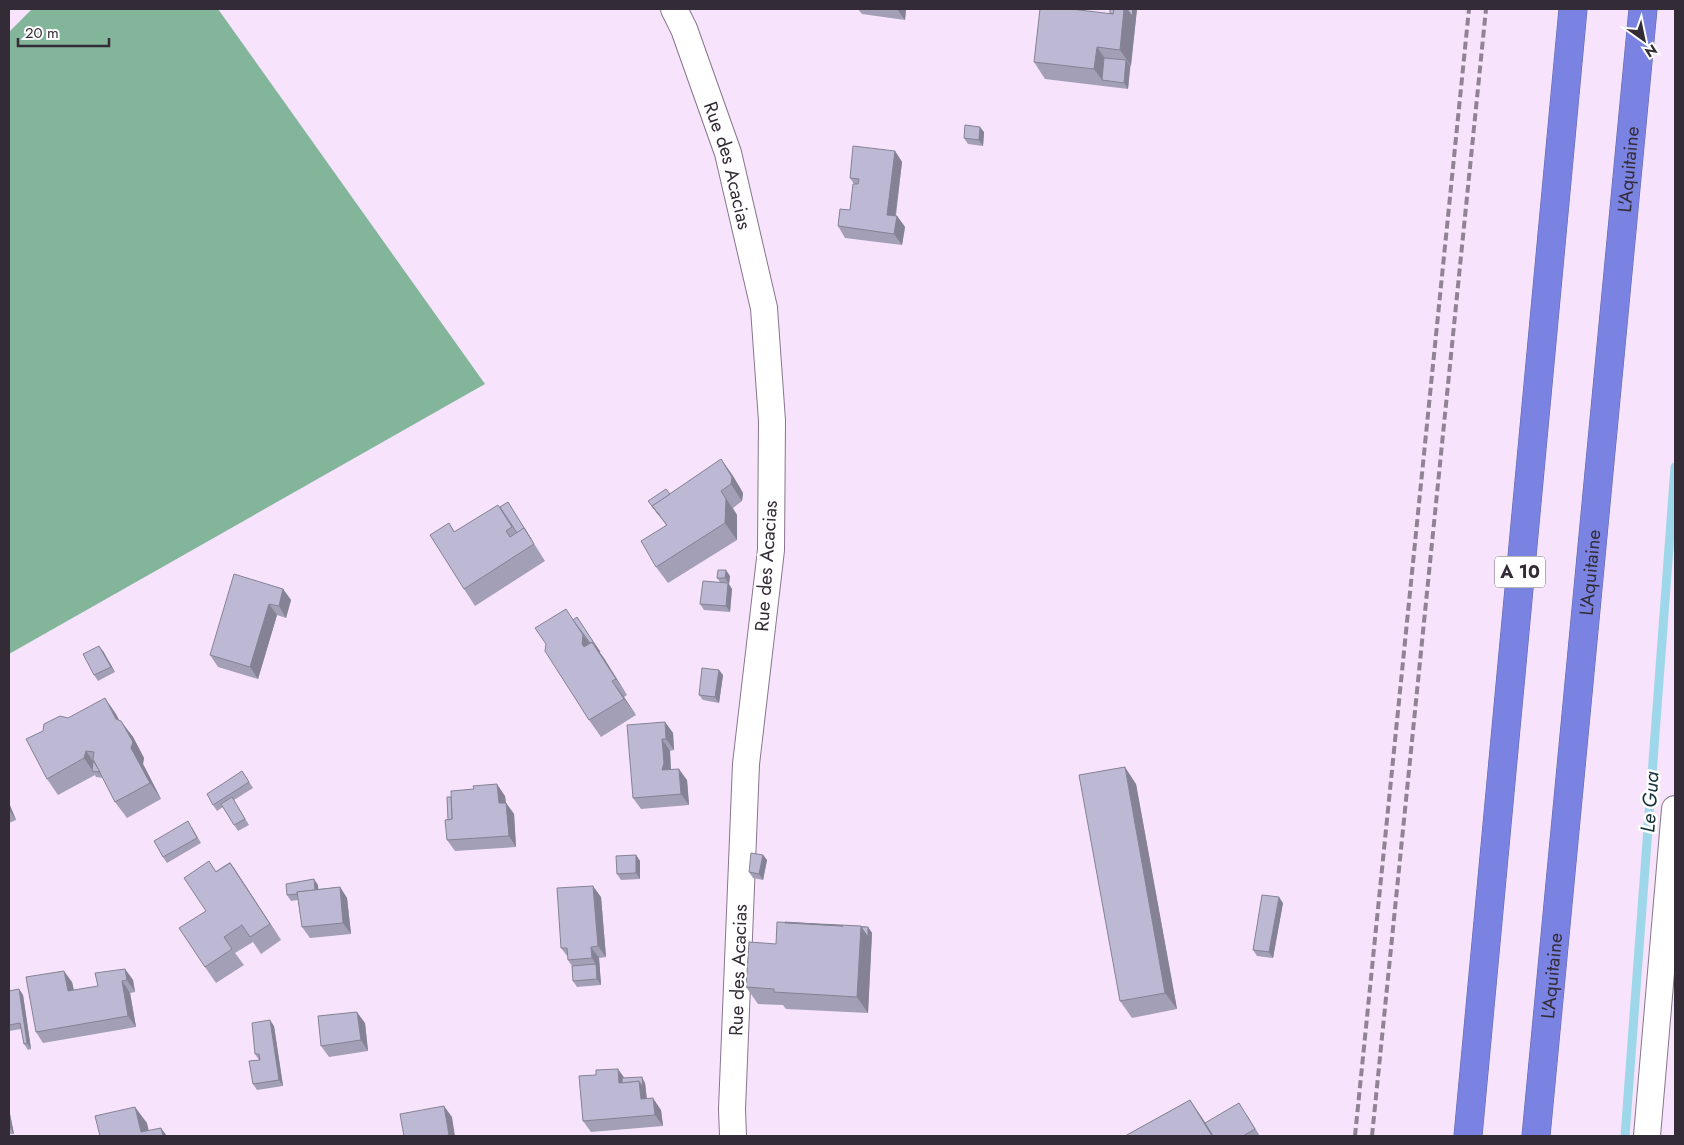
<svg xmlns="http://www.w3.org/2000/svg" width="1684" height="1145" viewBox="0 0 1684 1145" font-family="Jost,sans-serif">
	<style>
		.forest { fill: #83b59b }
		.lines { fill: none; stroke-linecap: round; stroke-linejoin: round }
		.stream { stroke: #9ed7ea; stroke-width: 9 }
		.minor-casing { stroke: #86768b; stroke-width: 28 }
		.motorway-casing { stroke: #6164a5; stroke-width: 29 }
		.minor { stroke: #fff; stroke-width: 26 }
		.motorway { stroke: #7a83e2; stroke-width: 28 }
		.rail { stroke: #908394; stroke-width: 4; stroke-dasharray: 8 4; stroke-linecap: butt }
		.wall { fill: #a39fb6 }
		.shaded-wall { fill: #848294 }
		.building { fill: #bdb9d4; stroke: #848294 }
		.labels { text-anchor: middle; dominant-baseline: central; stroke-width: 5; stroke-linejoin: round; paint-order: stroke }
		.shield { fill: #fff; stroke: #706b72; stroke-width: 1 }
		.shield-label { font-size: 18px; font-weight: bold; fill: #332b35 }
		.street-label { font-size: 19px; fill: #332b35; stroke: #fff }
		.water-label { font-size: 20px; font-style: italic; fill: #15323a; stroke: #fff }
	</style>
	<rect width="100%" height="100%" fill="#f7e4fc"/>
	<polygon class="forest" points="32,9 218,9 485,384 9,654 9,32"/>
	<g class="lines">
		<polyline class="stream" points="1625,1136 1675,467"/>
		<g class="minor-casing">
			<g id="minor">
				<path id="s1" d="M674 9 684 29 728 153 764 308 772 421 771 550 746 764 732 1109 733 1136"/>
				<polyline points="1647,1136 1675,809"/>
			</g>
		</g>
		<g class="motorway-casing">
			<g id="motorway">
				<polyline points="1468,1136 1573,9"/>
				<path id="s2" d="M1536 1136 1643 9"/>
			</g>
		</g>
		<use href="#minor" class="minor"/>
		<use href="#motorway" class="motorway"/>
		<g class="rail">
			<polyline points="1355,1136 1469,9"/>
			<polyline points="1372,1136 1486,9"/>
		</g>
	</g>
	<g class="wall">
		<polygon points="858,9 906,9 905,20 862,14"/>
		<polygon points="1110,9 1137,9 1128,89 1045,79 1034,62 1110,13"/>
		<polygon points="984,132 983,146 968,144 964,138"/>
		<polygon points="895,151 902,162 896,216 897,216 905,227 902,245 845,238 838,226 850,210 854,184 850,178"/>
		<polygon points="721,459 733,476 743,493 742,501 733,508 737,515 737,540 668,583 656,567 666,525 648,501 670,494"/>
		<polygon points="508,502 545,561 475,606 464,589 449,523 455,532"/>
		<polygon points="730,576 729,584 732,589 730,612 704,610 700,604 720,582 717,578"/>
		<polygon points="283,589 291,600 286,618 277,615 258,679 218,667 210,655"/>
		<polygon points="577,617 627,695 624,697 636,715 601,737 589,720 573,620"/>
		<polygon points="103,651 115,672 98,681 94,675"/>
		<polygon points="723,675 719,703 703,700 699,695"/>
		<polygon points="116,714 119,720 133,737 144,758 143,764 161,799 127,818 115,802 103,778 96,777 95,775 58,795 47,779 68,718"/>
		<polygon points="665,722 673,733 674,750 670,751 671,769 687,780 689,805 641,809 633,798"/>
		<polygon points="242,771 253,788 234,800 249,825 238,831 223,807 217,811 213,805"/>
		<polygon points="1136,784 1177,1009 1132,1018 1120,1001"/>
		<polygon points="505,796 506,803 514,814 516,847 455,851 447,840 448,820"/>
		<polygon points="9,803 16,820 9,823"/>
		<polygon points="192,827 201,843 167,863 163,857"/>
		<polygon points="636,855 640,861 640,879 621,880 617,874"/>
		<polygon points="763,855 767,860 763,880 753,878 749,872"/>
		<polygon points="230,862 281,940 261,954 253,942 235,953 244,965 216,983 205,967 206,911 216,871"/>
		<polygon points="318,885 318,889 340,887 347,898 351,934 310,938 302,927 298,900 291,901 287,895"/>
		<polygon points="601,897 606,957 599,958 601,985 577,987 573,981 572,966 568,960 568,957 561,948"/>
		<polygon points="1283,903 1273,958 1257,956 1253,950"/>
		<polygon points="868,927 872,933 868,1013 786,1009 783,1005 758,1004 746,987 776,944"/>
		<polygon points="125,969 133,980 135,992 130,993 136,1027 43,1043 36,1032 72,982 74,990 98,986"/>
		<polygon points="19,989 23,995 31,1049 28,1050 24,1044 21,1029 9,1031 9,991"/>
		<polygon points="365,1023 368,1051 329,1057 321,1046"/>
		<polygon points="274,1026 283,1086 257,1090 253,1084 259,1060 255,1054"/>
		<polygon points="596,1075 624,1078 645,1083 647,1099 661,1110 663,1126 591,1132 583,1121"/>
		<polygon points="1190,1100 1205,1123 1247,1115 1260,1136 1125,1136"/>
		<polygon points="9,1111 10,1114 14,1134 9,1134"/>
	</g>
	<g class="shaded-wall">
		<polygon points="897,9 906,9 905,20"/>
		<polygon points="1124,9 1137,9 1131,66 1120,50"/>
		<polygon points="1097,47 1108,63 1102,80 1094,69"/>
		<polygon points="1126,60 1130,66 1128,89 1124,83"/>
		<polygon points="980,127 984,132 983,146 979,140"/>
		<polygon points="895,151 902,162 894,226 887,215"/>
		<polygon points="897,216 905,227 902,245 894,234"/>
		<polygon points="721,459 733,476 743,493 742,501 731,484"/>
		<polygon points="721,491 737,515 737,540 725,523"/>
		<polygon points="726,570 730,576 729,584 725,578"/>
		<polygon points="728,583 732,589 730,612 726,606"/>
		<polygon points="283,589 291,600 286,618 279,606"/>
		<polygon points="269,604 277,615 258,679 250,667"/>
		<polygon points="583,635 595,651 592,658 582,644"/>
		<polygon points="592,642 604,658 627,695 616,679"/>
		<polygon points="99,646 103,651 115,672 111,667"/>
		<polygon points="719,670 723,675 719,703 715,697"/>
		<polygon points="612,681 624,697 636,715 624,699"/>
		<polygon points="105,698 116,714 127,736 116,719"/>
		<polygon points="121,721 133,737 144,758 143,764 161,799 150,783 131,748"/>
		<polygon points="665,722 673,733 674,750 666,739"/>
		<polygon points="662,739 670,751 671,774 662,770"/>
		<polygon points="86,751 97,767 93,771 84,758"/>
		<polygon points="1125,767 1136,784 1177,1009 1165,993"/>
		<polygon points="679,769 687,780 689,805 681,794"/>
		<polygon points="497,784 505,796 507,814 499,803"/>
		<polygon points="9,803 16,820 9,810"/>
		<polygon points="506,803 514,814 516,847 509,836"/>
		<polygon points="636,855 640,861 640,879 636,873"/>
		<polygon points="763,855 767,860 763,880 759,874"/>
		<polygon points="230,863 234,868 281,940 270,924"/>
		<polygon points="314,879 318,885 319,897 315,892"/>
		<polygon points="593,886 601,897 606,957 598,946"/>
		<polygon points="340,887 347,898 351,934 343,923"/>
		<polygon points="1279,897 1283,903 1273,958 1269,952"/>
		<polygon points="861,926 868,927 872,933 868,1013 857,997"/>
		<polygon points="591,947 599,958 601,985 597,979 596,964 592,958"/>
		<polygon points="125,969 133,980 135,992 127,980"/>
		<polygon points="64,971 72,982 76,1002 68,991"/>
		<polygon points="122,981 130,993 136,1027 128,1016"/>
		<polygon points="19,989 23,995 31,1049 27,1043"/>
		<polygon points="357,1012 365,1023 368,1051 361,1040"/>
		<polygon points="270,1020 274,1026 283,1086 279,1080"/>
		<polygon points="618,1069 626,1080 626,1088 619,1083"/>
		<polygon points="642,1077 645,1083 648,1110 641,1099 639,1081"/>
		<polygon points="653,1098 661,1110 663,1126 655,1115"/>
		<polygon points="1190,1100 1201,1116 1214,1136 1212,1136"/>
		<polygon points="444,1106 452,1117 455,1136 450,1136 449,1135"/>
		<polygon points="135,1107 147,1123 150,1136 141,1132"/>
		<polygon points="9,1111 10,1114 14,1134 10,1128"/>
		<polygon points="161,1128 167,1136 163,1136"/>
	</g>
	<g class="building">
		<polygon points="1040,9 1071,9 1113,14 1114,9 1124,9 1120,50 1097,47 1094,69 1034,62"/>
		<polygon points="1110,9 1114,9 1113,14 1110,13"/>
		<polygon points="1127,9 1133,9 1132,16"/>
		<polygon points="1104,58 1126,60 1124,83 1102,80"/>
		<polygon points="965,125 980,127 979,140 964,138"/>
		<polygon points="853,146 895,151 887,215 897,216 894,234 838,226 840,209 850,210 853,184 858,184 859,179 850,178"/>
		<polygon points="721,459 732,477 731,484 721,491 726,499 725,523 656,567 641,541 667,525 652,506"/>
		<polygon points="666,489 670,494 652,506 660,516 648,501"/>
		<polygon points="508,502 531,539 524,528 517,533 500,507"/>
		<polygon points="498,505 512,527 506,531 510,537 524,528 534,544 464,589 430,535 449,523 454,532"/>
		<polygon points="718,570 726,570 725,578 717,578"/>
		<polygon points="234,574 283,589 279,606 269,604 250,667 210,655"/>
		<polygon points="703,581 728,583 726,606 700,604"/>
		<polygon points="566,609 583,635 582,644 584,647 592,642 616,679 612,681 624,699 589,720 545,651 546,644 535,628"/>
		<polygon points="577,617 600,652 592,642 590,643 573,620"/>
		<polygon points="99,646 111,667 94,675 83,654"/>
		<polygon points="702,668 719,670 715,697 699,695"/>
		<polygon points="105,698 116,719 121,721 133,742 131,748 150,783 115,802 93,759 94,752 86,751 84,758 47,779 26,739 43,731 44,724 60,716 68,718"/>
		<polygon points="665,722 666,739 662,739 664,763 662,770 679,769 681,794 633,798 627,725"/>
		<polygon points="93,762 94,762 100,772 92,771"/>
		<polygon points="1125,767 1165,993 1120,1001 1079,775"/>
		<polygon points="242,771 249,782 213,805 207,794"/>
		<polygon points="497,784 499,803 506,803 509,836 447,840 445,820 452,819 451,791 474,789 473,786"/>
		<polygon points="232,797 245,819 234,825 221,804"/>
		<polygon points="447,797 451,797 452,819 448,820"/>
		<polygon points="188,821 197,838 163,857 154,841"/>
		<polygon points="751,853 763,855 759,874 749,872"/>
		<polygon points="636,855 636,873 617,874 616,856"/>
		<polygon points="209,861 216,872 230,863 270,924 250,937 242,925 224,937 232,949 205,967 179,928 206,911 184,878"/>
		<polygon points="314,879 315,890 297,892 297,894 287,895 286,884"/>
		<polygon points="593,886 598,946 591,947 592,958 568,960 567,948 561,948 557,888"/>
		<polygon points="340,887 343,923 302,927 297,892"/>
		<polygon points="1262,895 1279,897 1269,952 1253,950"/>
		<polygon points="777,922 861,926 857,997 774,992 774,989 746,987 749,942 776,944"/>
		<polygon points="785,922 843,926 785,923"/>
		<polygon points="861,927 868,927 868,937"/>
		<polygon points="596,964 597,979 573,981 572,966"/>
		<polygon points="125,969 127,980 122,981 128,1016 36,1032 26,977 64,971 68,991 98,986 95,973"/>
		<polygon points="19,989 27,1043 24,1044 20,1023 9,1025 9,991"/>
		<polygon points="357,1012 361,1040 321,1046 318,1016"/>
		<polygon points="270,1020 279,1080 253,1084 249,1061 260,1060 259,1054 255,1054 252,1023"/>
		<polygon points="618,1069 619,1083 639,1081 641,1099 653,1098 655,1115 583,1121 579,1076 596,1075 596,1070"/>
		<polygon points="642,1077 643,1087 639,1081 622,1083 622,1078"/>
		<polygon points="1190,1100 1212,1136 1125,1136"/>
		<polygon points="1239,1103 1255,1129 1243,1136 1213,1136 1205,1123"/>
		<polygon points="444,1106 449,1135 444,1136 404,1136 400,1114"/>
		<polygon points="135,1107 141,1132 161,1128 163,1136 100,1136 95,1116"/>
	</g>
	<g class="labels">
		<rect class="shield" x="1495" y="556.5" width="50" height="31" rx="4"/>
		<g class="shield-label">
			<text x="1520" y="572">A 10</text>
		</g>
		<g class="street-label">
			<text stroke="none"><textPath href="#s1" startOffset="166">Rue des Acacias</textPath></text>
			<text stroke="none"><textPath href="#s2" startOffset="971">L'Aquitaine</textPath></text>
			<text transform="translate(766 566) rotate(-86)">Rue des Acacias</text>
			<text stroke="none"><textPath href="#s2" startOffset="566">L'Aquitaine</textPath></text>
			<text transform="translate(738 970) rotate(-88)">Rue des Acacias</text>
			<text stroke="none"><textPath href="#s2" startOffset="161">L'Aquitaine</textPath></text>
		</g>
		<g class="water-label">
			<text transform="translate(1650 802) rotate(-86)">Le Gua</text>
		</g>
	</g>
	<rect width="1684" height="1145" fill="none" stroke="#332b35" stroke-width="20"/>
	<g transform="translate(1644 40) rotate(147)" stroke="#ffffff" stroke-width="4" paint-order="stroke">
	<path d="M0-4L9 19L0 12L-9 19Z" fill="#332b35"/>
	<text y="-8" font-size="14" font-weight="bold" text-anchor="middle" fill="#332b35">N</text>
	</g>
	<path d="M18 38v8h91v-8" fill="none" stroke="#332b35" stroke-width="2.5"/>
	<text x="25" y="38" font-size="15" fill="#332b35" stroke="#ffffff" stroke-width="4" paint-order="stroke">20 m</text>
</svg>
